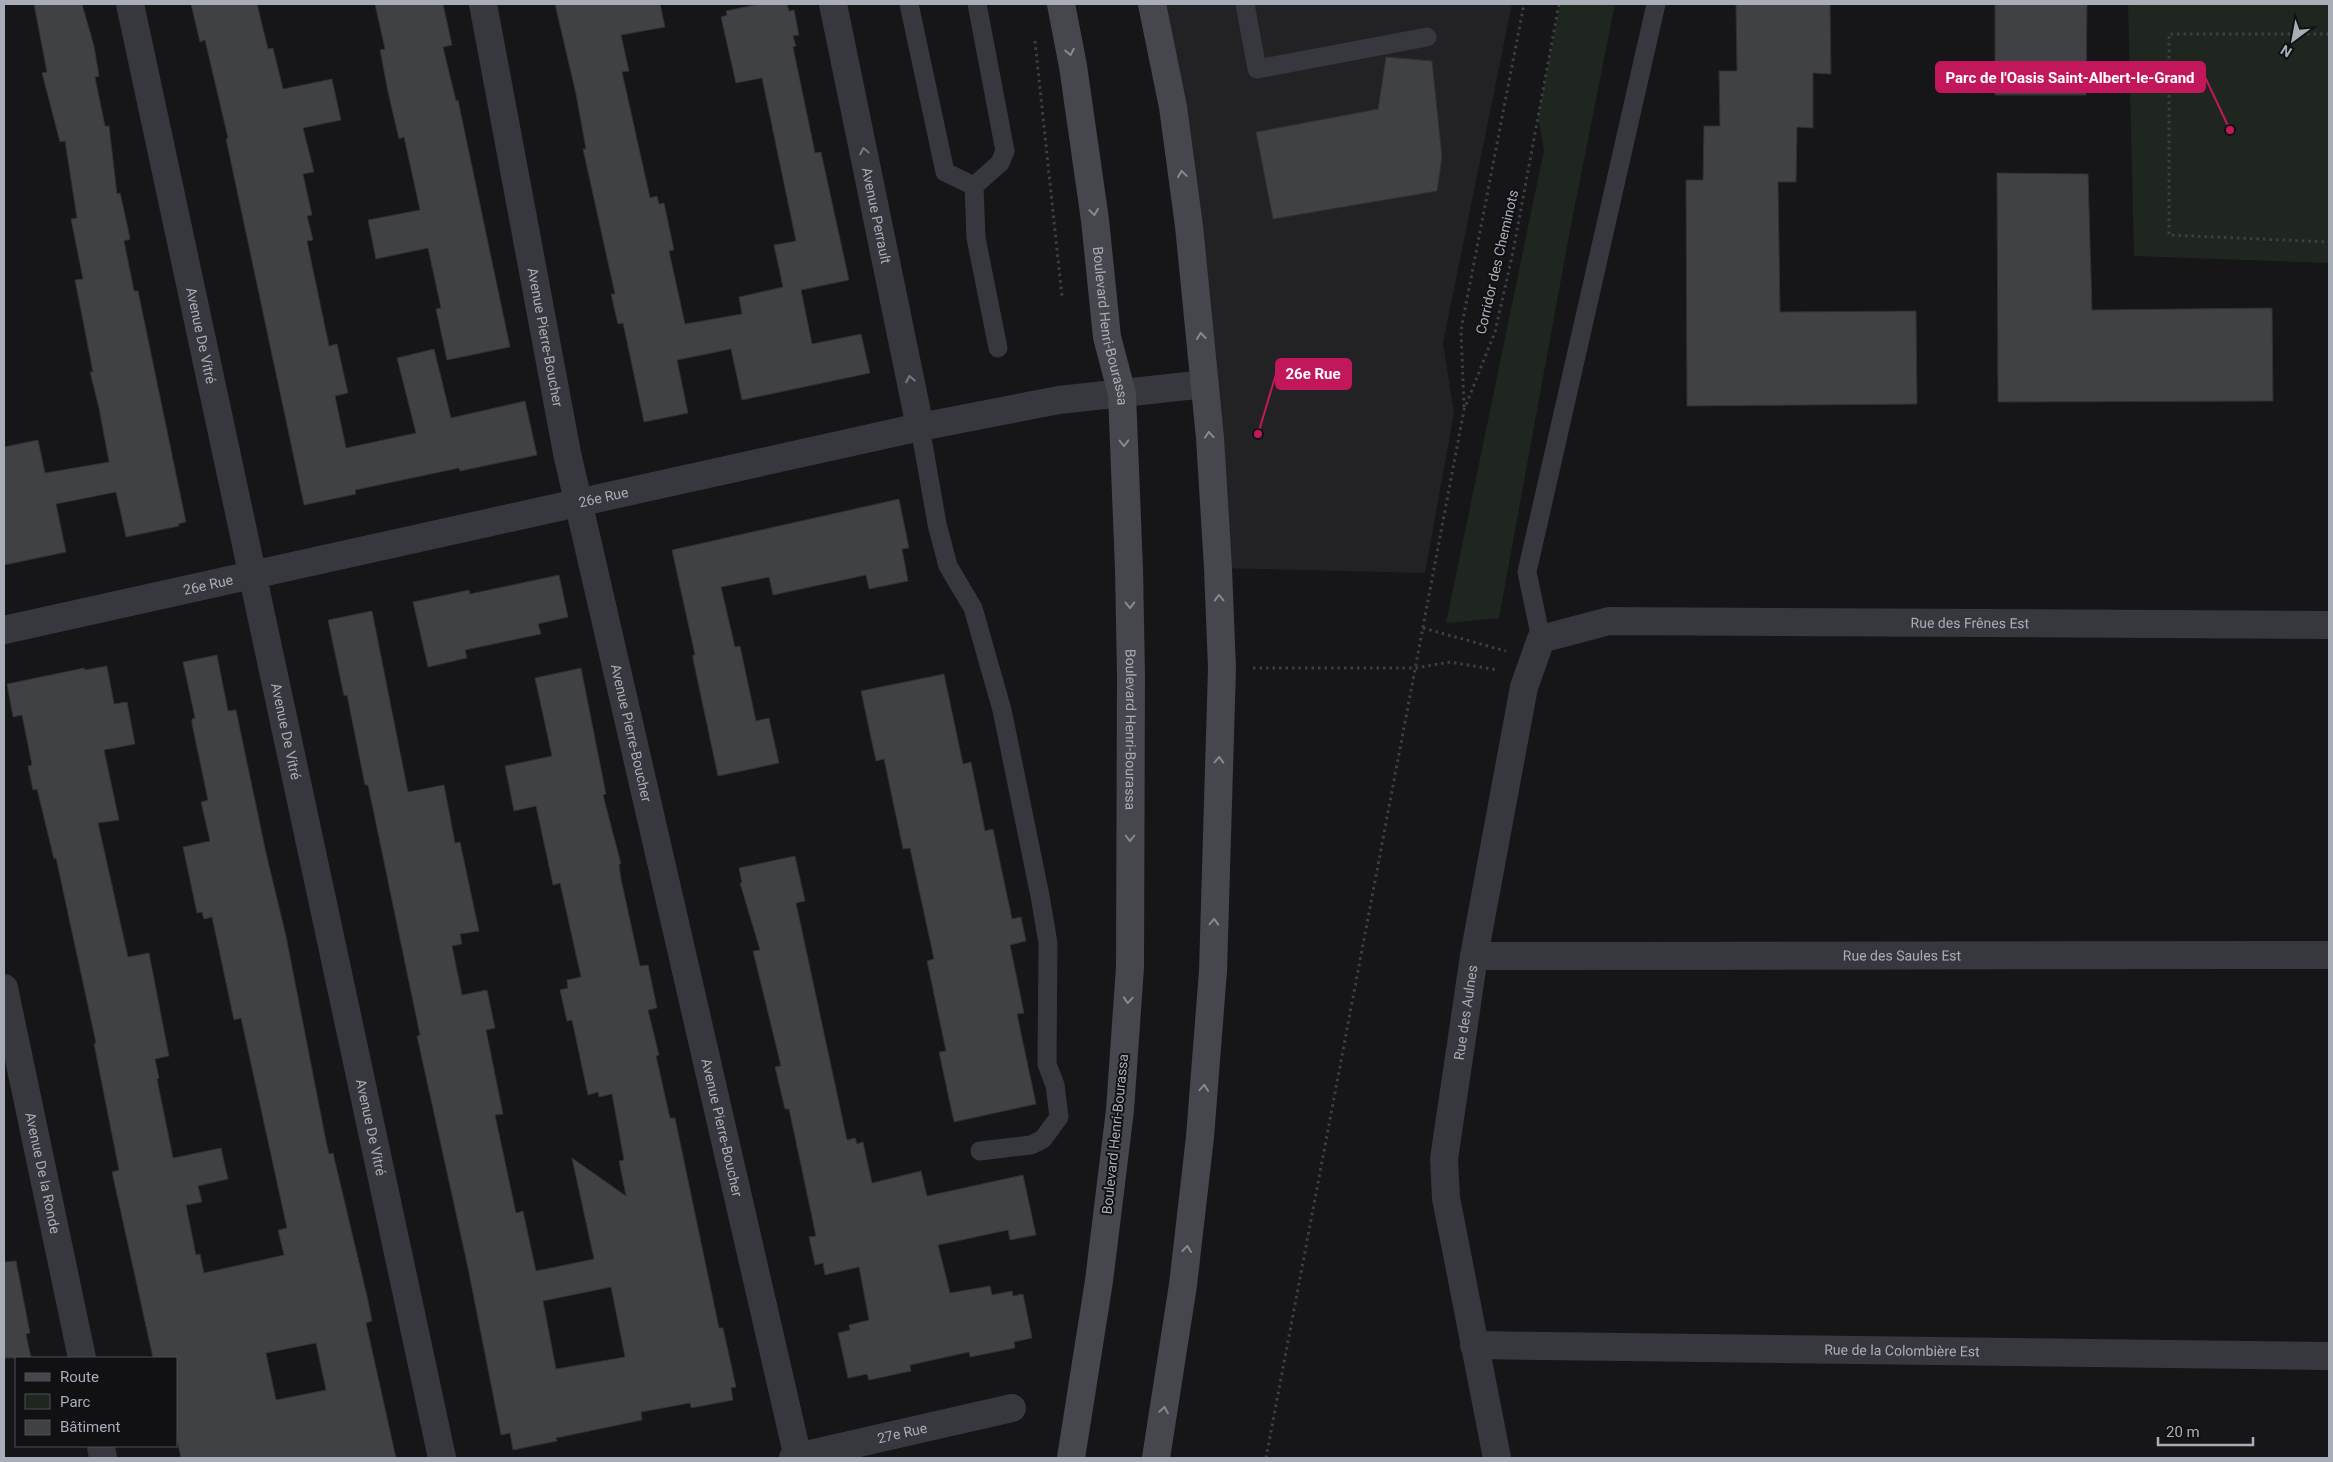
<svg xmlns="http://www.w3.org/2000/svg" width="2333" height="1462" viewBox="0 0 2333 1462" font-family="Roboto,sans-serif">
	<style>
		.built { fill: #222225 }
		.green { fill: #1e261f }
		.building { fill: #404145; stroke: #303034; fill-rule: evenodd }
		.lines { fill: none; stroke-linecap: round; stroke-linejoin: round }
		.path { stroke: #3d3f44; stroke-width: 3; stroke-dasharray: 2.5 4; stroke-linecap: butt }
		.service { stroke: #37383d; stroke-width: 19 }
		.minor { stroke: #37383d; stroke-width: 28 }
		.secondary { stroke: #45474d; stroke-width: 28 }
		.oneway { stroke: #858993 }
		.oneway2 { stroke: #757881 }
		.labels { text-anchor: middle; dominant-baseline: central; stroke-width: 4; stroke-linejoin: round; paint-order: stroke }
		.street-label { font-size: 14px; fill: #a8adb8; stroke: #111113 }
		.leader { fill: none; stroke: #c2185b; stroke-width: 2 }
		.callout-dot { fill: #c2185b; stroke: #111113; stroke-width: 2 }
		.callout { fill: #c2185b; stroke: #c2185b; stroke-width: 2 }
		.callout-label { font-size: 15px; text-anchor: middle; font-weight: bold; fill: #fff }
	</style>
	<rect width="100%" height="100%" fill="#161618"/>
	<polygon class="built" points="1152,4 1512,4 1443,343 1454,413 1425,573 1218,568"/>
	<g class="green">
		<polygon points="1560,4 1615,4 1570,230 1499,618 1446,623 1544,150 1538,117"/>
		<polygon points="2128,4 2329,4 2329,263 2134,256"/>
	</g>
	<g class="building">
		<polygon points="34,4 82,4 94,46 99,76 95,77 105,126 109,126 117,194 120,193 127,224 130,239 124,241 134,291 138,291 186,522 178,524 179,526 126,537 116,492 56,504 66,552 4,565 4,447 38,440 45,473 109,462 99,408 90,372 93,372 75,280 83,279 71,219 77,218 65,141 60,142 42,73 47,72"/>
		<polygon points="191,4 257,4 268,49 273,48 283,89 332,79 341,120 303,128 314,172 303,174 312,215 307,216 313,240 307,241 329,346 337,344 348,393 335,396 346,448 416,433 397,358 434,349 451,418 525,401 537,455 460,471 459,468 355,490 356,494 304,505 226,139 228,138 205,40 200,42"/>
		<polygon points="375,4 443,4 452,45 443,47 456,101 458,100 510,347 447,360 436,309 441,308 428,248 376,259 368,220 420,210 404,137 399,139 388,92 380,50 385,49"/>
		<polygon points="555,4 660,4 665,27 621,35 629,71 622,72 650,198 657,196 659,204 664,203 674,250 669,251 685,324 742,314 739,297 783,287 774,245 796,241 762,78 736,83 721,17 727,15 726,11 759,4 787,4 789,11 794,10 799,35 793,36 796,46 793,47 815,153 821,152 849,280 801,290 812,344 861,334 870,373 742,400 731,349 677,360 688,413 644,422 623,323 618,324 611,294 615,294 583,149 586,149 576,94"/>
		<polygon points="1736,4 1830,4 1831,74 1813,73 1813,128 1797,127 1796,182 1778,182 1780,312 1916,311 1917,404 1687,406 1686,180 1703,180 1704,126 1720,126 1719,71 1737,71"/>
		<polygon points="1995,4 2087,4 2086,95 1995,95"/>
		<polygon points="1386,57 1432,61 1442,157 1437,191 1273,219 1256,132 1378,109"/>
		<polygon points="1997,173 2088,174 2092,310 2272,308 2273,401 1998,402"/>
		<polygon points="899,499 909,548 902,549 908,581 869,589 866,575 773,595 769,577 721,587 735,647 740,646 756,721 769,718 779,763 718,776 693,659 693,655 695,655 672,550"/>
		<polygon points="559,575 568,617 538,624 541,634 465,650 467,658 428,667 413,602 469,590 470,594"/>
		<path d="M372 611 408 792 444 785 455 843 460 842 479 931 460 934 462 944 452 946 462 995 487 990 495 1028 486 1030 503 1114 495 1115 516 1213 523 1211 536 1271 594 1259 572 1158 626 1196 619 1161 624 1160 612 1094 599 1097 598 1092 588 1095 572 1020 567 1021 560 990 568 988 567 980 581 977 560 883 553 885 536 806 514 811 505 766 552 756 535 678 581 668 606 794 603 795 621 864H619L621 879 640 966 648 965 657 1008 648 1010 659 1055 656 1056 670 1118H675L719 1328H723L736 1387 731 1388 733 1400 691 1408 690 1403 641 1412 642 1420 556 1438 557 1441 513 1450 510 1433 501 1435 468 1268 417 1036 420 1035 368 785H365L347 695 344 696 328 620ZM611 1287 625 1357 556 1369 543 1301Z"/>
		<path d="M217 655 228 711 236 710 266 853 286 936 326 1141 329 1154 333 1153 367 1296 372 1321 366 1323 396 1458H181L176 1436V1358H153L127 1240 112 1172 119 1170 94 1044 96 1043 56 858 54 859 37 789 33 790 28 766 32 765 22 715 13 717 7 684 84 668 85 670 107 666 114 704 127 702 135 744 104 750 119 820 98 823 128 957 149 953 169 1056 155 1059 159 1078 157 1079 173 1158 221 1148 228 1179 198 1186 202 1202 186 1205 196 1255 200 1254 204 1273 284 1255 278 1230 287 1228 241 1018 234 1020 212 917 204 919 202 912 197 913 183 847 210 841 201 802 208 800 192 724V719L195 718 183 662ZM316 1343 326 1390 276 1400 266 1353Z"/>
		<polygon points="944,674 963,764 971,762 985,831 993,829 1012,919 1021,917 1026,941 1010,945 1024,1013 1017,1014 1036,1104 954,1122 939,1052 946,1051 927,961 934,959 910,848 903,849 884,759 876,761 861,691"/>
		<polygon points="795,856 805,901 796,903 847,1140 855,1138 857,1144 863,1142 872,1183 921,1171 927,1196 1023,1175 1036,1235 1010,1240 1008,1230 938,1245 950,1293 990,1286 992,1295 1012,1291 1013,1296 1023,1294 1032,1338 1014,1342 1015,1348 970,1357 969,1352 910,1365 911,1371 869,1380 867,1374 848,1378 838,1333 850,1330 849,1325 869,1320 859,1267 825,1275 823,1263 815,1265 809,1237 816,1236 789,1109 785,1109 775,1067 781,1066 753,951 760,950 740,883 742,883 739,868"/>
		<polygon points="16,1261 30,1333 26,1334 31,1358 4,1358 4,1262"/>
	</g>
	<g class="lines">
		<g class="path">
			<polyline points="2329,34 2169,34 2169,235 2329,242"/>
			<polyline points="1035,41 1062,297"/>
			<polyline points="1464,407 1461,330 1524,4"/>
			<polyline points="1423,628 1506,651"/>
			<polyline points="1253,668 1416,668 1450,662 1498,670"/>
			<polyline points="1266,1458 1464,410 1495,332 1513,252 1559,4"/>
		</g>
		<g class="service">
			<polyline points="909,4 945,172 974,186"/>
			<polyline points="977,4 1005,151 1000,163 974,186 976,238 998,348"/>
			<polyline points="1245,4 1257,69 1427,37"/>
			<polyline points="920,427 937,524 948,566 973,608 1002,710 1040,896 1048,943 1047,1064 1055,1085 1059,1117 1043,1139 1031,1145 980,1151"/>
			<polyline points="1541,639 1527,572 1656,4"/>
		</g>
		<g class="minor">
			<path id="s1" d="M130 4 442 1458"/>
			<path id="s2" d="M483 4 567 453 798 1458"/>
			<path id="s3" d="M833 4 920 427"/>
			<path id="s4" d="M4 630 920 427 1059 400 1205 384"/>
			<path id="s5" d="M1474 956 2329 955"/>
			<path id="s6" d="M4 988 82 1358"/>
			<path id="s7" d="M1474 1345 2329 1356"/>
			<polyline points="101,1446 103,1458"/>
			<path id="s8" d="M793 1458 1012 1408"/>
			<path id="s9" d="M1497 1458 1446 1198 1444 1159 1474 956 1524 687 1541 639 1609 621 2329 625"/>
		</g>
		<g class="secondary">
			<path id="s10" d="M1061 4 1073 66 1095 220 1107 337 1122 394 1129 569 1131 675 1130 967 1120 1110 1099 1281 1071 1458"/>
			<polyline points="1152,4 1173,107 1189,226 1210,438 1218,568 1222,668 1213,971 1200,1137 1183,1285 1156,1458"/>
		</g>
	</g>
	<defs><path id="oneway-chevron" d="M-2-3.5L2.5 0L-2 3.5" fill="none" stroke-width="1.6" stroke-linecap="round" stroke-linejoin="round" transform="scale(1.25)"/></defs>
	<g class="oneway">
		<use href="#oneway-chevron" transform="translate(1070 52) rotate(79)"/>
		<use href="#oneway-chevron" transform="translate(1182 174) rotate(-98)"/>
		<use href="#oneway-chevron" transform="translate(1094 212) rotate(82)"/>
		<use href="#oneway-chevron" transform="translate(1201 336) rotate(-96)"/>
		<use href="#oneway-chevron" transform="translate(1209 435) rotate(-94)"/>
		<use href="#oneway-chevron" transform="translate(1124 443) rotate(88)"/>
		<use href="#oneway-chevron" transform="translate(1219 598) rotate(-92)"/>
		<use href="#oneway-chevron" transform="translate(1130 605) rotate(89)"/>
		<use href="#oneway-chevron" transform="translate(1219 760) rotate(-88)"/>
		<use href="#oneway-chevron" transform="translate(1130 838) rotate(90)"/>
		<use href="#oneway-chevron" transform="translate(1214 922) rotate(-88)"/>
		<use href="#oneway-chevron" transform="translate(1128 1000) rotate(94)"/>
		<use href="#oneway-chevron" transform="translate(1204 1088) rotate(-85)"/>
		<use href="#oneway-chevron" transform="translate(1187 1249) rotate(-83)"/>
		<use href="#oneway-chevron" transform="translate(1164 1410) rotate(-81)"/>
	</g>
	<g class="oneway2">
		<use href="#oneway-chevron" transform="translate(864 151) rotate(-101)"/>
		<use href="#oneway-chevron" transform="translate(910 379) rotate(-101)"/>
	</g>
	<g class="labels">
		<g class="street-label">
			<text stroke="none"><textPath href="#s3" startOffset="216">Avenue Perrault</textPath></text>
			<text transform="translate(1497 262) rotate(-77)">Corridor des Cheminots</text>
			<text stroke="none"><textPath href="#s10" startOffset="326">Boulevard Henri-Bourassa</textPath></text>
			<text stroke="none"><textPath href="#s1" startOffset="339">Avenue De Vitré</textPath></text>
			<text stroke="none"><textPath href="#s2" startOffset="339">Avenue Pierre-Boucher</textPath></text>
			<text stroke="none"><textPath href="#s4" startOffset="614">26e Rue</textPath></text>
			<text stroke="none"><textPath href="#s4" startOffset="209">26e Rue</textPath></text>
			<text stroke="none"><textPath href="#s9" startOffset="1265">Rue des Frênes Est</textPath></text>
			<text stroke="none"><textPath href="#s10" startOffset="731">Boulevard Henri-Bourassa</textPath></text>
			<text stroke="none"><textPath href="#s1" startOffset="744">Avenue De Vitré</textPath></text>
			<text stroke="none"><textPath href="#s2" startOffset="744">Avenue Pierre-Boucher</textPath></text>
			<text stroke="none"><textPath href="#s5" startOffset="428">Rue des Saules Est</textPath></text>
			<text stroke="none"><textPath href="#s9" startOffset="452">Rue des Aulnes</textPath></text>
			<text stroke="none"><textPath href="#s1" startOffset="1149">Avenue De Vitré</textPath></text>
			<text stroke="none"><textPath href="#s2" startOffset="1149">Avenue Pierre-Boucher</textPath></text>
			<text transform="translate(1115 1134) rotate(-84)">Boulevard Henri-Bourassa</text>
			<text stroke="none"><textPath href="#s6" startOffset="189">Avenue De la Ronde</textPath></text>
			<text stroke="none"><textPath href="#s7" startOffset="428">Rue de la Colombière Est</textPath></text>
			<text stroke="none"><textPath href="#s8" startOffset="112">27e Rue</textPath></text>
		</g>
	</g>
	<path class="leader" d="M2230 130L2205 77M1258 434L1276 374"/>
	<g class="callout-dot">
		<circle cx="2230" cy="130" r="5"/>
		<circle cx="1258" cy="434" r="5"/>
	</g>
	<g class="callout">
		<rect x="1936" y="62" width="269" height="30" rx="5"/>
		<rect x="1276" y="359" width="75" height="30" rx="5"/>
	</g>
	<g class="callout-label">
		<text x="2070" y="83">Parc de l'Oasis Saint-Albert-le-Grand</text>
		<text x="1313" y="379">26e Rue</text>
	</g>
	<rect width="2333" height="1462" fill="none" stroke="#a8adb8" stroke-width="10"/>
	<rect x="15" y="1357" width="162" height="90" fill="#111113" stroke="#4d4f55"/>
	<rect x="25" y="1373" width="25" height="8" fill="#45474d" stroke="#4d4f55"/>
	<text x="60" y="1382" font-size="15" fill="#a8adb8">Route</text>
	<rect x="25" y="1394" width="25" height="15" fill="#1e261f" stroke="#4d4f55"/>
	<text x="60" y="1407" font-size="15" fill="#a8adb8">Parc</text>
	<rect x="25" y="1420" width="25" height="15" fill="#404145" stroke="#4d4f55"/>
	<text x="60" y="1432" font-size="15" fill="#a8adb8">Bâtiment</text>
	<g transform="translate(2293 40) rotate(212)" stroke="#111113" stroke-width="4" paint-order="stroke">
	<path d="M0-4L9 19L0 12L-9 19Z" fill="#a8adb8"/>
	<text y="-8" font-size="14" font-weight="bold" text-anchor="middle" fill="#a8adb8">N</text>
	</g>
	<path d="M2158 1437v8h95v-8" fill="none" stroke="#a8adb8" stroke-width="2.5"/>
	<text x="2166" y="1437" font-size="15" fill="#a8adb8" stroke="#111113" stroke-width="4" paint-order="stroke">20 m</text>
</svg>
